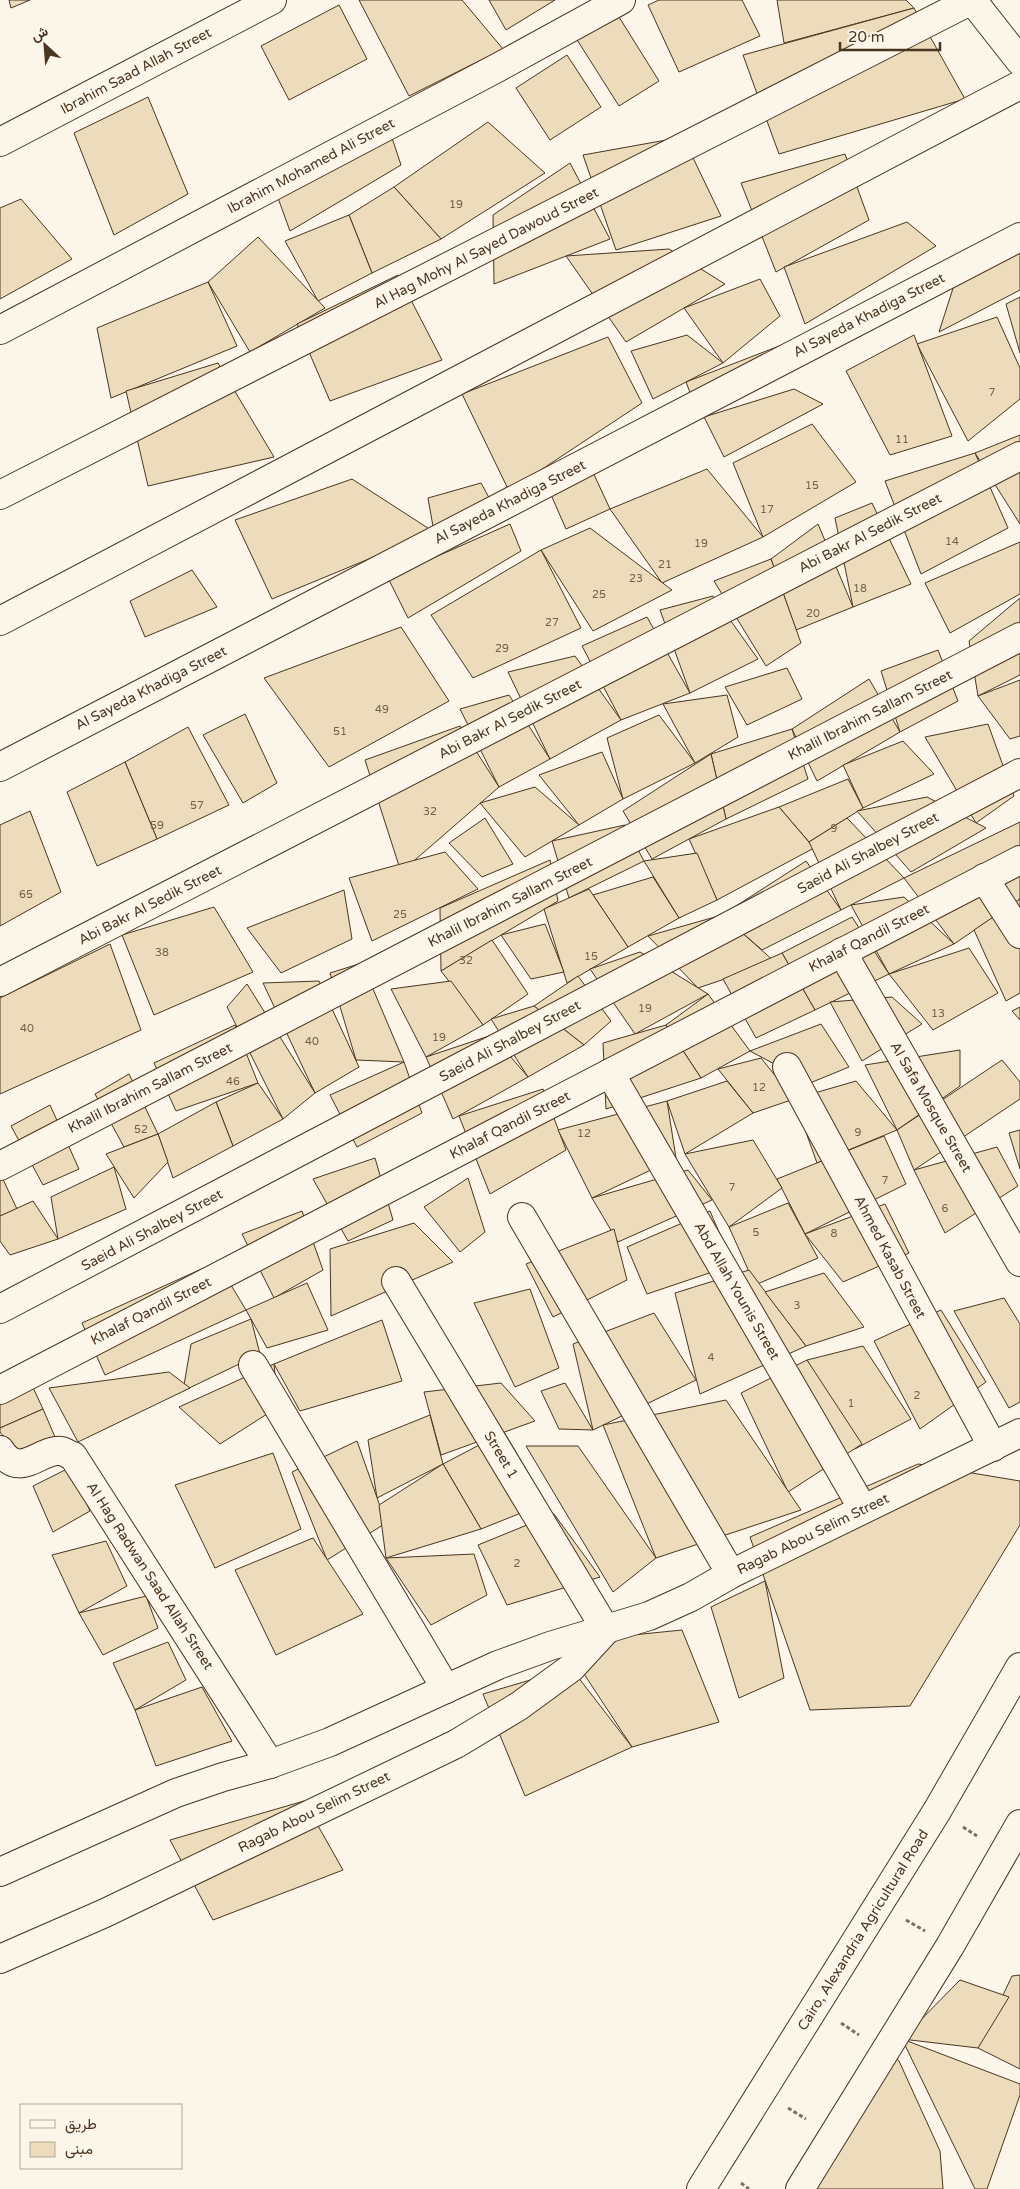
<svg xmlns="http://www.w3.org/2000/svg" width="1020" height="2189" viewBox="0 0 1020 2189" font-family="'Varela Round',Vazirmatn,sans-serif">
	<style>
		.building { fill: #ecdcbc; stroke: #4a3520 }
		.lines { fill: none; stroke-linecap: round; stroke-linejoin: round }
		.street-casing { stroke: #4a3520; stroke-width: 30 }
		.highway-casing { stroke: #4a3520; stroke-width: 30 }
		.path { stroke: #7f6f5c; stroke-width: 3; stroke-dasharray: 4 2.5; stroke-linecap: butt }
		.street { stroke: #fbf6e9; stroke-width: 28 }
		.highway { stroke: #fbf6e9; stroke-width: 28 }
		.labels { text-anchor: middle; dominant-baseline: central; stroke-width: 4; stroke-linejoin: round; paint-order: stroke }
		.number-label { font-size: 11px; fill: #725f47 }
		.street-label { font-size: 14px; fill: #4a3520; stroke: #fbf6e9 }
	</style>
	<rect width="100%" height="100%" fill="#fbf6e9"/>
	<g class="building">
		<polygon points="9,0 30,0 11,8"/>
		<polygon points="359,0 462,0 503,49 409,96"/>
		<polygon points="489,0 555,0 506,30"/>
		<polygon points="659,0 742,0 760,36 679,72 648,5"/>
		<polygon points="777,0 906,0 914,8 784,43"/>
		<polygon points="339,5 367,59 289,100 261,46"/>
		<polygon points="914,8 965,99 779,154 743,55"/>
		<polygon points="614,9 659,81 619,106 574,35"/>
		<polygon points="567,55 601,107 550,140 516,88"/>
		<polygon points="148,97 188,194 114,235 74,133"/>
		<polygon points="488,122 545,173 441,239 394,187"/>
		<polygon points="391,135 401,165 290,231 278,198"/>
		<polygon points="683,137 721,216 616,250 583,155"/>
		<polygon points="845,154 869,220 776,272 741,183"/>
		<polygon points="570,163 610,239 494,284 493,215"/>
		<polygon points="394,187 441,239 372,273 349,215"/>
		<polygon points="21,199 72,259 0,299 0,208"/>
		<polygon points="349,215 372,273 318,301 285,241"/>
		<polygon points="907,222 936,246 805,324 784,267"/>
		<polygon points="258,237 325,308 250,352 208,282"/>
		<polygon points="1020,246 1020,290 939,332 956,279"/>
		<polygon points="669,249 725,284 626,342 566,256"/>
		<polygon points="398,275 442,360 330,401 297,324"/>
		<polygon points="760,279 780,316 723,363 684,308"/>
		<polygon points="208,282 237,346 111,398 97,328"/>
		<polygon points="1020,297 1020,353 1006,304"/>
		<polygon points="997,317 1020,368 1020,399 968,441 917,344"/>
		<polygon points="687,335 723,363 653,399 631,351"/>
		<polygon points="914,335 952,436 890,455 846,371"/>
		<polygon points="608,337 642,403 509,491 462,394"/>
		<polygon points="787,343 695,406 686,382"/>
		<polygon points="218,363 274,457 148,486 126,391"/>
		<polygon points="794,389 823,404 724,457 704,417"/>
		<polygon points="812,424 856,482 763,537 733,463"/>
		<polygon points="1020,435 1020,524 975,453"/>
		<polygon points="584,453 610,509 566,529 541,472"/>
		<polygon points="975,453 1008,528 921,574 885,481"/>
		<polygon points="707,469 763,537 662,583 610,509"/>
		<polygon points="352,479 434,532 272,599 235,520"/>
		<polygon points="481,483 492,503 434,532 428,498"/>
		<polygon points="872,503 911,584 853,607 835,518"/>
		<polygon points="510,524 521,551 408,618 388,578"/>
		<polygon points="818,524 853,607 796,630 771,559"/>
		<polygon points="590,528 672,590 593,631 541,550"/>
		<polygon points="1020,542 1020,594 950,633 925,583"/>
		<polygon points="541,550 581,628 473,678 431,615"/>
		<polygon points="771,559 801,643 766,666 714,581"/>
		<polygon points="192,570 217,607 145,637 130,601"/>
		<polygon points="713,596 758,659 690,693 660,610"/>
		<polygon points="1020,598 1020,675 978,696 969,641"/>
		<polygon points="647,617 690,693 621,720 582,646"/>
		<polygon points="401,627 449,701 329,767 264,678"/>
		<polygon points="938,650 958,701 900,732 881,671"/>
		<polygon points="575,656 621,720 550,759 508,672"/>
		<polygon points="787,668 802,699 747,725 725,687"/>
		<polygon points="869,679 900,732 817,781 792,729"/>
		<polygon points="1020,680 1020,736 1010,739 978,696"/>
		<polygon points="509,695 550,759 499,787 460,709"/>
		<polygon points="727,695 738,737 695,763 663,704"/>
		<polygon points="245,714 277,783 243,803 203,735"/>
		<polygon points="659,715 695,763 623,799 607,738"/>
		<polygon points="988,724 1014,796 976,823 925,737"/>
		<polygon points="460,726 499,787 401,872 365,760"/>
		<polygon points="188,727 229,805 157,839 125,762"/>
		<polygon points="792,729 808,779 726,819 711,754"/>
		<polygon points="903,741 934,774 863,808 843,765"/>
		<polygon points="602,752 623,799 579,825 539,775"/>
		<polygon points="711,754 726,819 652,859 623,811"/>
		<polygon points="125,762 157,839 97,866 67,792"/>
		<polygon points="848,779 863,808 809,842 779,807"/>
		<polygon points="535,787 579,825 525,857 480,803"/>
		<polygon points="927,797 986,828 911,872 857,811"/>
		<polygon points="779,807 814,848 717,900 689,839"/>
		<polygon points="30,811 61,892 0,926 0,825"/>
		<polygon points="485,818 513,864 482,877 449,843"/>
		<polygon points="847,818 904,878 841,910 809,842"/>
		<polygon points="1020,822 1020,899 954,944 904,878"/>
		<polygon points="625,825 644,861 569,898 552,841"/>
		<polygon points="445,852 478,889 372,941 349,878"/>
		<polygon points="697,853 717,900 679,918 644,861"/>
		<polygon points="550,860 558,901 441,971 440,908"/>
		<polygon points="806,861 841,910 762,950 722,915"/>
		<polygon points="653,877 679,918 628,947 593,895"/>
		<polygon points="589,889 628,947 567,983 544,909"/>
		<polygon points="344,890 352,939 281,973 247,928"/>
		<polygon points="904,897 954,944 889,974 851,905"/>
		<polygon points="1020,899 1020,993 1006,1001 974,930"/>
		<polygon points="214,907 253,972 154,1015 122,935"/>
		<polygon points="722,915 775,962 698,988 648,936"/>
		<polygon points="852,917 889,974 815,1010 782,953"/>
		<polygon points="545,924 564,972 531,979 501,935"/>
		<polygon points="492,940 528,994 483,1025 441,971"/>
		<polygon points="110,944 141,1030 0,1094 0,998"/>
		<polygon points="969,948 998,993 933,1030 889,974"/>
		<polygon points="640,952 708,994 635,1034 590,969"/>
		<polygon points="782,953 815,1010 756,1038 723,979"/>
		<polygon points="362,963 404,1062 356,1060 330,973"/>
		<polygon points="578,976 611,1021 584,1045 534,1006"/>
		<polygon points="319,981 359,1067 315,1093 263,983"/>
		<polygon points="451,981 483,1025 426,1057 391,989"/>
		<polygon points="247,984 315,1093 283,1119 227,1007"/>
		<polygon points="708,994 750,1051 701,1078 666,1025"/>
		<polygon points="892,997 922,1024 862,1061 830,1002"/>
		<polygon points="534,1006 584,1045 528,1077 491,1019"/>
		<polygon points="1020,1007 1020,1020 1012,1011"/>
		<polygon points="821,1024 849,1067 810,1083 750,1051"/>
		<polygon points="235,1025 258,1083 176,1111 154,1063"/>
		<polygon points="666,1025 701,1078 606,1109 603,1043"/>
		<polygon points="492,1035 528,1077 453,1119 426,1057"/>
		<polygon points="960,1050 960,1086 897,1130 865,1065"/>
		<polygon points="761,1058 794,1099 753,1113 718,1069"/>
		<polygon points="1002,1060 1020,1082 1020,1099 914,1170 897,1130"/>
		<polygon points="404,1062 422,1113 357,1147 330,1095"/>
		<polygon points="129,1074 158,1134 124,1147 95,1094"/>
		<polygon points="727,1081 753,1113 685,1154 667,1101"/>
		<polygon points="856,1081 897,1130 817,1163 794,1099"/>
		<polygon points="258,1083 283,1119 233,1146 216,1102"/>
		<polygon points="543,1089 566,1150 490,1194 459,1116"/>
		<polygon points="667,1101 676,1158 592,1198 558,1130"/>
		<polygon points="216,1102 233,1146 173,1178 158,1134"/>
		<polygon points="50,1105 79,1169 43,1185 11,1126"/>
		<polygon points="1020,1130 1020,1169 1009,1133"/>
		<polygon points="158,1134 168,1162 134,1198 106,1154"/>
		<polygon points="884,1136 906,1184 805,1234 777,1179"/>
		<polygon points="753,1140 782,1188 729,1227 685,1154"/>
		<polygon points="997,1147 1018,1186 945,1233 914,1170"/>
		<polygon points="375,1158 393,1220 348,1241 313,1179"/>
		<polygon points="114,1167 126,1209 58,1239 51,1197"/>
		<polygon points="688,1170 712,1200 618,1242 592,1198"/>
		<polygon points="0,1173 17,1209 0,1216"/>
		<polygon points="468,1178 485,1232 460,1252 424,1207"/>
		<polygon points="33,1201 58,1239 10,1255 0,1241 0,1216"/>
		<polygon points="788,1203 818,1258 755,1285 729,1227"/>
		<polygon points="885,1204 909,1253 843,1282 805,1234"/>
		<polygon points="302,1211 323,1270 274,1298 242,1234"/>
		<polygon points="710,1211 733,1265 647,1294 627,1247"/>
		<polygon points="414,1223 453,1262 331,1316 330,1249"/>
		<polygon points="614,1229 627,1280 553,1317 526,1264"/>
		<polygon points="217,1262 246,1310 105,1375 82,1323"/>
		<polygon points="749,1270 806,1346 700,1394 675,1293"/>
		<polygon points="824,1273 864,1327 806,1346 765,1292"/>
		<polygon points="307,1283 328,1330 267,1348 246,1310"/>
		<polygon points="530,1289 559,1368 515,1387 474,1303"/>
		<polygon points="1004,1298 1020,1324 1020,1402 1009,1408 954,1311"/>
		<polygon points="941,1310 986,1382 920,1429 874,1341"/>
		<polygon points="654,1313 696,1380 593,1430 573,1344"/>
		<polygon points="251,1319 260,1354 183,1391 191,1344"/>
		<polygon points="382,1320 402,1381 300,1411 274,1364"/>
		<polygon points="863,1346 911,1419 855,1449 807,1360"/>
		<polygon points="807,1360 862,1444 788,1492 741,1393"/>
		<polygon points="274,1364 278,1407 220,1444 179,1407"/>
		<polygon points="169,1372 190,1388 78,1442 49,1388"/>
		<polygon points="29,1379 43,1409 0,1428 0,1394"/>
		<polygon points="501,1383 535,1421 441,1455 424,1392"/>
		<polygon points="565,1383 593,1430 559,1429 541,1391"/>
		<polygon points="726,1400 801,1510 656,1558 603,1425"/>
		<polygon points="43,1409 58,1444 22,1460 0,1432 0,1428"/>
		<polygon points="430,1415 443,1464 377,1498 368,1440"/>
		<polygon points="504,1432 546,1503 481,1529 443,1464"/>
		<polygon points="357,1441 386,1523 327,1560 292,1472"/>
		<polygon points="526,1446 578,1446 656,1558 613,1592"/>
		<polygon points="273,1453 301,1529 215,1568 175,1485"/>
		<polygon points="443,1464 481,1529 386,1558 379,1505"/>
		<polygon points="918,1464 1020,1481 1020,1525 910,1706 810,1710 750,1537"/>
		<polygon points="71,1467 90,1511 53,1532 33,1486"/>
		<polygon points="554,1514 600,1577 507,1605 478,1545"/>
		<polygon points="313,1538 363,1614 276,1655 235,1570"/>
		<polygon points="106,1541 127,1586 79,1613 52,1555"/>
		<polygon points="474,1554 487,1595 431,1625 386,1558"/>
		<polygon points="765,1581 784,1678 739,1698 711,1607"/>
		<polygon points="146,1596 158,1628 103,1655 79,1613"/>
		<polygon points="682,1630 719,1722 632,1747 563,1642"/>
		<polygon points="168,1642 186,1680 135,1710 113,1663"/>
		<polygon points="571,1668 632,1747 525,1796 483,1694"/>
		<polygon points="202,1687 232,1741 156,1766 135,1710"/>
		<polygon points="304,1801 343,1870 213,1920 170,1840"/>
		<polygon points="1020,1975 1020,2069 978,2048 1012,1976"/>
		<polygon points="960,1980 1009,1997 978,2048 902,2039"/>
		<polygon points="902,2039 1020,2084 1020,2095 987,2189 975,2189"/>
		<polygon points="896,2058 899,2061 940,2151 943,2189 812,2189"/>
	</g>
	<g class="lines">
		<g class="street-casing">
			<g id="street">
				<polyline points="972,0 1020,61"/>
				<polyline points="0,142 272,0"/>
				<polyline points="0,330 497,68 621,0"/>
				<polyline points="0,495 972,0"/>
				<polyline points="0,621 1020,85"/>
				<polyline points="0,767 1020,237"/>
				<polyline points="984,878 1020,934"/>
				<polyline points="842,952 1020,1262"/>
				<polyline points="0,982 1020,456"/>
				<polyline points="787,1067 993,1447"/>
				<polyline points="610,1073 863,1509"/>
				<polyline points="0,1166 1020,637"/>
				<polyline points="522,1217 731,1574"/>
				<polyline points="0,1309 1020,773"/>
				<polyline points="253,1365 446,1689"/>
				<polyline points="0,1390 1020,860"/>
				<path d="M0 1450C20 1481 40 1448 62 1451 65 1452 69 1455 73 1456L270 1764"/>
				<polyline points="0,1872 176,1793 223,1777 270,1764 330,1742 498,1665 550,1646 649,1616 691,1597 731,1574 1020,1433"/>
				<polyline points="0,1959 105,1913 456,1744 519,1706 571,1668 606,1630 396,1281"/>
			</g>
		</g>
		<g class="highway-casing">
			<g id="highway">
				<polyline points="701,2189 937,1811 1020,1667"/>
				<polyline points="800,2189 950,1946 1020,1824"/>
			</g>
		</g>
		<g class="path">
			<polyline points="963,1827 977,1836"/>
			<polyline points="906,1920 925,1931"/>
			<polyline points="841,2023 859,2035"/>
			<polyline points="788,2108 806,2119"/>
			<polyline points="741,2183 749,2189"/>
		</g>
		<use href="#street" class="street"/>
		<use href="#highway" class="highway"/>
	</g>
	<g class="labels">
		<g class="number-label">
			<text x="456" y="204">19</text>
			<text x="992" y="392">7</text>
			<text x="902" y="439">11</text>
			<text x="812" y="485">15</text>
			<text x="767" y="509">17</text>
			<text x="952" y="541">14</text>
			<text x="701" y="543">19</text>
			<text x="665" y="564">21</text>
			<text x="636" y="578">23</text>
			<text x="860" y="588">18</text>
			<text x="599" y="594">25</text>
			<text x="813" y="613">20</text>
			<text x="552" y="622">27</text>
			<text x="502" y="648">29</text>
			<text x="382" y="709">49</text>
			<text x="340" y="731">51</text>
			<text x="197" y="805">57</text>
			<text x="430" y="811">32</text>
			<text x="157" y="825">59</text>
			<text x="834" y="828">9</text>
			<text x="26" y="894">65</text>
			<text x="400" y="914">25</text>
			<text x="162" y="952">38</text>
			<text x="591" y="956">15</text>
			<text x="466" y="960">32</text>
			<text x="645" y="1008">19</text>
			<text x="938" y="1013">13</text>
			<text x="27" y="1028">40</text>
			<text x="439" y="1037">19</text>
			<text x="312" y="1041">40</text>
			<text x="233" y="1081">46</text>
			<text x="759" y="1087">12</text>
			<text x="141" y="1129">52</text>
			<text x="858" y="1132">9</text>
			<text x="584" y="1133">12</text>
			<text x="885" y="1180">7</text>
			<text x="732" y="1187">7</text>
			<text x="945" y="1208">6</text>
			<text x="756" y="1232">5</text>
			<text x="834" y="1233">8</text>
			<text x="797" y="1305">3</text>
			<text x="711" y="1357">4</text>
			<text x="917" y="1395">2</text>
			<text x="851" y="1403">1</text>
			<text x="517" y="1563">2</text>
		</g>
		<g class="street-label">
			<text transform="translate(136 71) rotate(-28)">Ibrahim Saad Allah Street</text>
			<text transform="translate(311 166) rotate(-28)">Ibrahim Mohamed Ali Street</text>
			<text transform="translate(486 248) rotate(-27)">Al Hag Mohy Al Sayed Dawoud Street</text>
			<text transform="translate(869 315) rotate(-27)">Al Sayeda Khadiga Street</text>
			<text transform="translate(510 502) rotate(-27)">Al Sayeda Khadiga Street</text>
			<text transform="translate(870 533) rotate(-27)">Abi Bakr Al Sedik Street</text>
			<text transform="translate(151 688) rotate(-27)">Al Sayeda Khadiga Street</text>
			<text transform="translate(870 715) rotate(-27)">Khalil Ibrahim Sallam Street</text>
			<text transform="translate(510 719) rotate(-27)">Abi Bakr Al Sedik Street</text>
			<text transform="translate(868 853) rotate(-28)">Saeid Ali Shalbey Street</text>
			<text transform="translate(510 902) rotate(-27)">Khalil Ibrahim Sallam Street</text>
			<text transform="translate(150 905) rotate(-27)">Abi Bakr Al Sedik Street</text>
			<text transform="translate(869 938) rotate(-27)">Khalaf Qandil Street</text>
			<text transform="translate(510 1041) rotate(-28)">Saeid Ali Shalbey Street</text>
			<text transform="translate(150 1088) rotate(-27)">Khalil Ibrahim Sallam Street</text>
			<text transform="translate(931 1107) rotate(60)">Al Safa Mosque Street</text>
			<text transform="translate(510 1125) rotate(-27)">Khalaf Qandil Street</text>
			<text transform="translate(152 1230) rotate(-28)">Saeid Ali Shalbey Street</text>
			<text transform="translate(890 1257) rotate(62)">Ahmed Kasab Street</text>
			<text transform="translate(737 1291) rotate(60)">Abd Allah Younis Street</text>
			<text transform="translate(151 1311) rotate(-27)">Khalaf Qandil Street</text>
			<text transform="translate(501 1455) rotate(59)">Street 1</text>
			<text transform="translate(813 1534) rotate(-26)">Ragab Abou Selim Street</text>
			<text transform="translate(150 1576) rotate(57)">Al Hag Radwan Saad Allah Street</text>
			<text transform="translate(314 1812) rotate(-26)">Ragab Abou Selim Street</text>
			<text transform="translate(863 1930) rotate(-58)">Cairo, Alexandria Agricultural Road</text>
		</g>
	</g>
	<rect x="20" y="2104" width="162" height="65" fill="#fbf6e9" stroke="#b4a999"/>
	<rect x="30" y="2120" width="25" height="8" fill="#fbf6e9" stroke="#b4a999"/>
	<text x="65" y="2129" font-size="15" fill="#4a3520">طريق</text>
	<rect x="30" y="2142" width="25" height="15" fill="#ecdcbc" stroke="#b4a999"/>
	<text x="65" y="2154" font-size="15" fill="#4a3520">مبنى</text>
	<g transform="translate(45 45) rotate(334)" stroke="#fbf6e9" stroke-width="4" paint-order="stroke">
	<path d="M0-4L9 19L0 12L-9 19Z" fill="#4a3520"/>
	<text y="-8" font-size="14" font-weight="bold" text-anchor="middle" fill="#4a3520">ش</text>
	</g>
	<path d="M840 42v8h100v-8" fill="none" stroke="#4a3520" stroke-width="2.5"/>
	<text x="848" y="42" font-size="15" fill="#4a3520" stroke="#fbf6e9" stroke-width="4" paint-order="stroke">20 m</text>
</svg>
